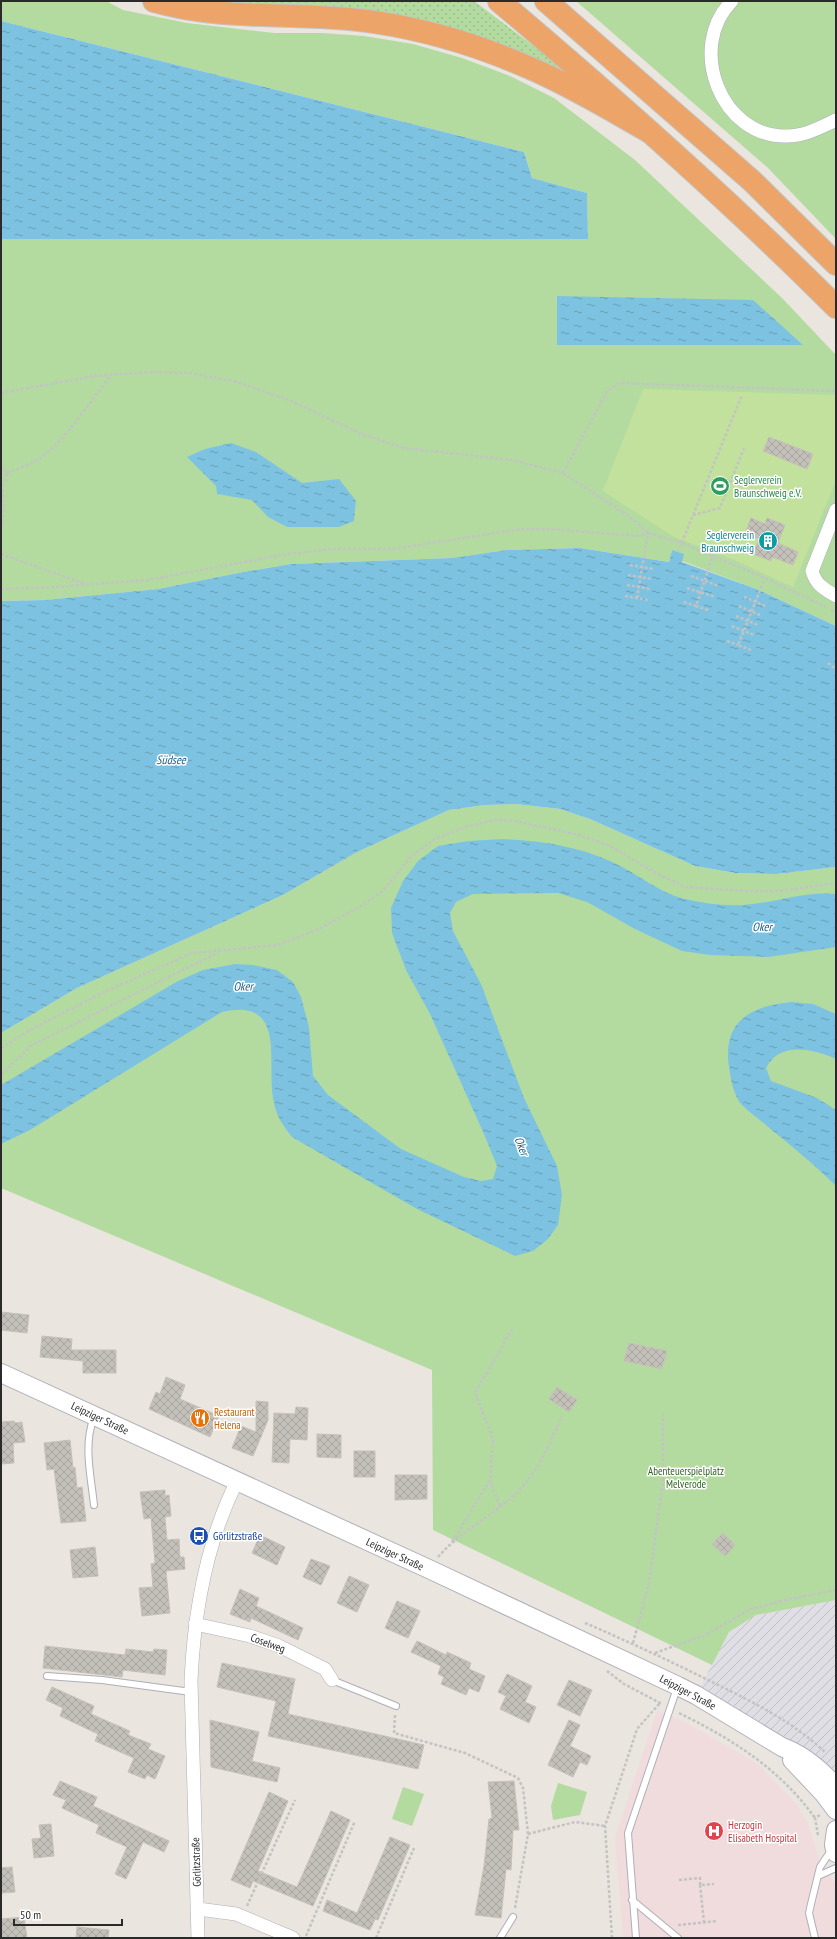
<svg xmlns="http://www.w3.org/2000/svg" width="837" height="1939" viewBox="0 0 837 1939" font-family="'PT Sans Narrow',sans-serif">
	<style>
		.industrial { fill: url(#industrial-furrows) }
		.medical { fill: #f0dcdc }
		.grass { fill: url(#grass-dots) }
		.park { fill: #b3dba0 }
		.pitch { fill: #c2e19d }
		.water { fill: url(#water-ripples) }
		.building { fill: url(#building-cross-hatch); stroke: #c6c1b8 }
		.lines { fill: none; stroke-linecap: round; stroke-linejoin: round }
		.lane-casing { stroke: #aeafb9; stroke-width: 8 }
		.street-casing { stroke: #aeafb9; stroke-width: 14 }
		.secondary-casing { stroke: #aeafb9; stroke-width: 20 }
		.highway-casing { stroke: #c3c3c3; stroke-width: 24 }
		.path { stroke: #c3c3c3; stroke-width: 2.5; stroke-dasharray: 3 2; stroke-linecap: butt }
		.lane { stroke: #fff; stroke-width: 6 }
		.street { stroke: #fff; stroke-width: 13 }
		.secondary { stroke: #fff; stroke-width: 18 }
		.highway { stroke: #eca468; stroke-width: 22 }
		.labels { text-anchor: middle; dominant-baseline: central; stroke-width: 3; stroke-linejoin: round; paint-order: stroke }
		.leisure-label { font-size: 11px; fill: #27864d; stroke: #fff; text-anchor: start }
		.culture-label { font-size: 11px; fill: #0d838f; stroke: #fff; text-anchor: end }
		.food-label { font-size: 11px; fill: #c56008; stroke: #fff; text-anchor: start }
		.street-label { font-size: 11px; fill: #2a2a2a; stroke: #fff }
		.park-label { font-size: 11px; fill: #2d5f22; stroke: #fff }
		.transit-label { font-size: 11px; fill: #164399; stroke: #fff; text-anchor: start }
		.health-label { font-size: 11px; fill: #be3a42; stroke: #fff; text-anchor: start }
		.water-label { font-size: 12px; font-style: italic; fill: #1d628c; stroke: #fff }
	</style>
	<defs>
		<pattern id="industrial-furrows" width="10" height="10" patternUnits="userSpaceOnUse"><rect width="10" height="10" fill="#dfdee4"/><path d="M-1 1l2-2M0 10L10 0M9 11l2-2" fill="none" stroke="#c0bfc4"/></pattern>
		<pattern id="grass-dots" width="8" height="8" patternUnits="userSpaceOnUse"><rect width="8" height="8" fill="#b3dba0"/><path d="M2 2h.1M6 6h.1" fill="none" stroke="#9abc8a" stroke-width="1.8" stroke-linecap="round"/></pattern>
		<pattern id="water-ripples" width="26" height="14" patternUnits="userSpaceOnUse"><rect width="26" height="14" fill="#7dc3e1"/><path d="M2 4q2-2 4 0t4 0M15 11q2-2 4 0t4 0" fill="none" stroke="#679fb7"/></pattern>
		<pattern id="building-cross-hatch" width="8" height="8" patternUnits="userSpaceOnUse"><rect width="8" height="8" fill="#c3bfb9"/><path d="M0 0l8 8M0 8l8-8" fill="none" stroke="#a8a49f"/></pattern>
	</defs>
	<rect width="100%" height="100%" fill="#eae5de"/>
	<polygon class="industrial" points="836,1600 836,1787 696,1695 729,1632 756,1615"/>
	<polygon class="medical" points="657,1711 683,1721 758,1764 797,1805 808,1824 822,1869 836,1883 836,1938 623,1938 615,1838"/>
	<polygon class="grass" points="176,1 474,1 575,77 497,45 434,22 327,11"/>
	<g class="park">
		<polygon points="1,1 106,1 123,10 187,23 274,33 322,33 364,36 413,44 462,58 510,76 554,98 635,160 782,298 836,355 836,626 759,590 682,561 672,550 669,562 580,548 506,550 452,558 291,564 243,572 158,589 45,600 1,601 1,239 588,238 587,193 532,178 524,152 1,21"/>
		<polygon points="576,1 836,1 836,239 768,168"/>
		<polygon points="516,804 560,809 590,819 695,866 735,873 776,874 836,867 836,1600 756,1615 729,1632 712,1665 433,1530 432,1370 1,1188 1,1033 77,988 283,895 357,852 449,810 485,805"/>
		<polygon points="558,1783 587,1792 580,1815 553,1820 551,1806"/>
		<polygon points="403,1787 424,1794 412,1826 392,1819"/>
	</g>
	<polygon class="pitch" points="643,389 836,395 836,480 793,587 732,559 674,537 603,491"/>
	<g class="water">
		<polygon points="1,21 524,152 532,178 587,193 588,239 1,239"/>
		<polygon points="557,296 753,300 803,345 557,345"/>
		<polygon points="231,443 256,452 302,483 339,479 356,501 354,521 339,527 287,527 268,517 252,500 217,494 216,486 187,457 205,449"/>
		<polygon points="580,548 669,562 672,550 684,554 682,562 759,590 836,626 836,867 776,874 735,873 695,866 590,819 560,809 516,804 485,805 449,810 357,852 283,895 77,988 1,1033 1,601 45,600 158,589 243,572 291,564 452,558 506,550"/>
		<path d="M503 839C541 841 578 846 612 862 637 873 659 893 685 899 707 904 730 907 752 904 780 901 808 891 836 894V947L768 957 710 955 682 951 635 929 587 902 558 893 473 894 456 902 450 913 453 931 481 984 524 1098 557 1166 562 1195 558 1225 548 1239 533 1251 515 1256 417 1209 292 1137C283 1126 277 1117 274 1103 265 1064 289 997 222 1012L30 1130 1 1144V1085L178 981 203 970 235 964 253 965 277 970 293 982 301 997 309 1027 313 1076 328 1095 401 1149 464 1177 481 1181 493 1179 497 1166 484 1134 430 1014 406 970 392 933 391 908 403 881 418 861 438 846 468 841Z"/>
		<path d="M792 1002 813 1004 836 1014V1059C813 1049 780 1041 766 1068L771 1081 817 1098 836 1110V1186C814 1164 790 1145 767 1126 759 1119 749 1112 741 1104 735 1097 731 1082 730 1073 720 1024 747 1006 792 1002Z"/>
	</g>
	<g class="building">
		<polygon points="769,437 813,454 807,469 763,451"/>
		<polygon points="751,518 765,524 767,518 785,525 778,543 798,552 793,565 772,557 771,561 753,554 759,539 745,533"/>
		<polygon points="1,1312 29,1315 27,1333 1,1330"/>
		<polygon points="42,1336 72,1339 71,1350 116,1350 116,1373 83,1373 83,1361 40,1357"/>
		<polygon points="629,1343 667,1351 662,1369 624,1361"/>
		<polygon points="166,1377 185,1385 180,1399 219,1416 210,1437 149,1409 156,1392 160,1394"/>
		<polygon points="557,1387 577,1400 569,1412 549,1399"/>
		<polygon points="256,1401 268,1402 268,1420 253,1456 232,1448 241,1426 256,1432"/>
		<polygon points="296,1407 308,1408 307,1440 290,1439 289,1463 272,1462 274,1413 295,1414"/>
		<polygon points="14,1421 15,1423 22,1422 25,1442 13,1443 14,1463 1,1464 1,1422"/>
		<polygon points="317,1434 341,1435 341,1458 317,1457"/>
		<polygon points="70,1440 73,1468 75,1467 77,1488 82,1487 86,1521 61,1523 54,1469 47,1470 44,1443"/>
		<rect x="354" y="1451" width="21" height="26"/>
		<polygon points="395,1475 427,1475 427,1499 395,1500"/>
		<polygon points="165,1490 165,1496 169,1495 171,1516 165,1517 167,1540 179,1539 180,1557 184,1557 185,1569 166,1571 170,1613 142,1616 139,1588 153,1587 151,1564 155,1563 151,1518 144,1519 140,1492"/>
		<polygon points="723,1533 735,1545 725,1556 712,1544"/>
		<polygon points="260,1535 285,1547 277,1565 252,1553"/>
		<polygon points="95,1547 98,1576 73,1578 70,1550"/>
		<polygon points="311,1559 330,1566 321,1585 303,1577"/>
		<polygon points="349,1576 369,1585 357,1612 337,1603"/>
		<polygon points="240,1589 259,1598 256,1606 303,1628 298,1640 251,1618 250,1622 230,1614"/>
		<polygon points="397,1601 420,1611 408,1638 385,1628"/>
		<polygon points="417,1641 446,1655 447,1652 471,1663 469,1669 485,1676 479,1692 469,1688 466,1695 441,1684 444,1677 438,1674 441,1666 411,1652"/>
		<polygon points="45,1646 125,1655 126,1649 153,1652 154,1649 167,1650 165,1675 123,1670 122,1677 43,1668"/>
		<polygon points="222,1663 295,1679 288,1714 424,1745 418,1769 268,1736 276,1701 217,1687"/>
		<polygon points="507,1674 532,1686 525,1702 536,1707 529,1723 500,1709 506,1696 498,1692"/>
		<polygon points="569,1680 592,1690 580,1716 557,1705"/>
		<polygon points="52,1687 94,1706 91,1714 130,1731 128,1735 151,1744 148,1749 165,1756 155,1779 147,1775 145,1779 128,1772 134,1758 95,1741 98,1734 60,1716 63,1708 46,1700"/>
		<polygon points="210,1720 259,1732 252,1761 280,1768 277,1782 211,1767"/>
		<polygon points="569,1720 580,1725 570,1746 591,1756 587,1765 580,1762 573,1777 548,1765"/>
		<polygon points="60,1781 97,1797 93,1806 169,1841 164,1852 143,1842 126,1879 115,1874 127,1847 96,1833 99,1825 62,1808 66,1800 53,1795"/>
		<polygon points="514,1781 519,1830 513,1830 511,1870 506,1869 501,1918 475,1915 484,1866 489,1819 492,1818 488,1782"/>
		<polygon points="269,1792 288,1801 258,1871 297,1887 331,1811 350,1820 313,1906 253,1881 250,1888 231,1880"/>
		<polygon points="51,1824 54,1856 34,1858 32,1839 41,1838 39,1825"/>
		<polygon points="390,1837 410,1845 378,1920 375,1919 370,1930 323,1911 327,1900 357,1913"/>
		<polygon points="12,1867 15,1892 1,1893 1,1868"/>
		<polygon points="24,1917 27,1938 1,1938 1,1919"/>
		<polygon points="77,1927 109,1930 108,1938 76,1938"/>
	</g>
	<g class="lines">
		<g class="lane-casing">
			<g id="lane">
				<path d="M94 1505C91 1476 83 1445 94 1417"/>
				<polyline points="47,1676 102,1680 191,1692"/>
				<polyline points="332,1680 396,1706"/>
				<polyline points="818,1876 836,1868"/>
				<polyline points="632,1900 678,1938"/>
				<polyline points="500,1938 513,1917"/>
				<polyline points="636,1938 628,1833 677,1688"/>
				<polyline points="815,1938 809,1913 811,1904 820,1867 832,1849"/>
			</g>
		</g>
		<g class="street-casing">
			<g id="street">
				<path d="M732 1C686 47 721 138 787 136 805 136 821 127 836 120"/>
				<path d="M836 510 812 571C816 585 824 589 836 596"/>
				<polyline points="195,1624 250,1636 279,1646 325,1669 332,1680"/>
				<polyline points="198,1909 236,1914 293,1938"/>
				<path d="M198 1938 191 1681C194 1612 206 1543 237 1481"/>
			</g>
		</g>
		<g class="secondary-casing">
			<g id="secondary">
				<path d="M1 1373 431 1570 678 1686 696 1695 782 1747C804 1755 821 1770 836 1787"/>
				<polyline points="792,1760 824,1794 836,1810"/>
				<polyline points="836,1830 834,1845 836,1853"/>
			</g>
		</g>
		<g class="highway-casing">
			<g id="highway">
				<path d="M154 1C226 22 301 11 374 22 428 30 480 46 530 68 572 86 611 110 650 132"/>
				<path d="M499 1C615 99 729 200 836 307"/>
				<polyline points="546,1 752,181 836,264"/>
			</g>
		</g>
		<g class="path">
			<polyline points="1,393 94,376 153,372 189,373 237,382 289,400 364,435 404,448 512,460 563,473 627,515 648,533 682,543 765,578 826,607"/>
			<polyline points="1,466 7,473 5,481 1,484"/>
			<path d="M7 473C19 468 33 464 43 456 66 439 93 398 111 375"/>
			<polyline points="563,473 607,391 619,383 836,391"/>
			<polyline points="693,515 720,508 744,448"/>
			<polyline points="1,527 4,506 2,484"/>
			<polyline points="678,552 742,395"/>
			<polyline points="1,554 85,584"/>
			<polyline points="630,565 654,569"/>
			<polyline points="628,575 652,579"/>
			<polyline points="691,576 719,586"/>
			<polyline points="627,585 650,589"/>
			<polyline points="687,588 715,597"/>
			<polyline points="1,589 55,587 148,580 287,554 332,549 393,549 521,529 550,529 639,536 648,533"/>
			<polyline points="625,596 648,600"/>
			<polyline points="744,597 765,606"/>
			<polyline points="637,598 648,533"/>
			<polyline points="684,602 696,606"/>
			<polyline points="739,606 762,616"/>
			<polyline points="708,610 696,606 713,556"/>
			<polyline points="831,610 836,612"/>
			<polyline points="736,616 758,625"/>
			<polyline points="732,626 754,635"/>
			<polyline points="727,641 738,645"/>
			<polyline points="751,650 738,645 765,578"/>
			<polyline points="835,652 836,652"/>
			<polyline points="828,663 836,669"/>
			<polyline points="1,1048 32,1029 102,993 192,953 278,945 321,928 361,906 383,891 411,856 435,839 465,827 495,820 516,821 579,835 610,846 656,873 685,887 748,891 779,891 836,883"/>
			<polyline points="1,1075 32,1045 219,952"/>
			<polyline points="500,1506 490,1481 493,1439 475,1393 512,1329"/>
			<polyline points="452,1542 489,1482"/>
			<path d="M438 1557C464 1527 503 1512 527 1481 543 1461 552 1438 562 1416"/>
			<path d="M585 1623C627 1641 668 1660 710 1681 751 1701 792 1721 826 1753"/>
			<polyline points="633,1643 649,1583 663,1481 663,1413"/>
			<polyline points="655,1653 705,1635 751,1609 790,1599 836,1590"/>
			<polyline points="607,1671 624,1684 662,1704"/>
			<path d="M679 1713C732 1739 780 1769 815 1818"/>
			<polyline points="395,1715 394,1733 465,1753 518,1778 523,1788 528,1834 515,1908"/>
			<polyline points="528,1834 575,1822 605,1826"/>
			<polyline points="818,1835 815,1818 820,1815"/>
			<polyline points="679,1880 700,1878 700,1885 714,1884"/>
			<polyline points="700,1885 704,1922"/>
			<polyline points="247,1906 295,1800"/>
			<polyline points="678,1925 717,1921"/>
			<polyline points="306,1936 355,1821"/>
			<polyline points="376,1938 414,1848"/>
			<polyline points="612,1938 605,1826 637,1729 660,1703"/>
		</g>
		<use href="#lane" class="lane"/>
		<use href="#street" class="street"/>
		<use href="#secondary" class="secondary"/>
		<use href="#highway" class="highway"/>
	</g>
	<defs>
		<g id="stadium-disc" transform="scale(1)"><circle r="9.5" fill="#2e9e5b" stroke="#fff"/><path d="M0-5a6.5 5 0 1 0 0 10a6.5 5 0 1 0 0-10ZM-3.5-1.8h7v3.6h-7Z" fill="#fff"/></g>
		<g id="building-disc" transform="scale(1)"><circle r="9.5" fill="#0f9aa8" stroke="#fff"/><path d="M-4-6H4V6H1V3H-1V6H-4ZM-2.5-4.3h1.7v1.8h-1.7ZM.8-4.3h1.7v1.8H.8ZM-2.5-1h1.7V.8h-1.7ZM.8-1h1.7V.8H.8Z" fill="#fff"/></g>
		<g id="restaurant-disc" transform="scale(1)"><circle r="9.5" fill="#e8710a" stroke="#fff"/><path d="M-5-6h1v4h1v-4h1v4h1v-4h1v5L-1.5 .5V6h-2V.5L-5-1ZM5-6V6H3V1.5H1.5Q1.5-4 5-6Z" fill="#fff"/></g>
		<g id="bus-disc" transform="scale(1)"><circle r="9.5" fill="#1a4fb4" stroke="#fff"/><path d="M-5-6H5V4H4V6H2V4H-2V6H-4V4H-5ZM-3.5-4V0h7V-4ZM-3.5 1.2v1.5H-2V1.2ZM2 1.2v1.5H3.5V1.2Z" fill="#fff"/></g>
		<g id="hospital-disc" transform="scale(1)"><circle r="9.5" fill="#e0444e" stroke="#fff"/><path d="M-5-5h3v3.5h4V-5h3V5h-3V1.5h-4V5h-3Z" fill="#fff"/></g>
	</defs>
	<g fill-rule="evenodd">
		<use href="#stadium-disc" x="720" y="486"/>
		<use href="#building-disc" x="768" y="541"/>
		<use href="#restaurant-disc" x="200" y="1418"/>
		<use href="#bus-disc" x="199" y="1536"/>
		<use href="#hospital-disc" x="714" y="1831"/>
	</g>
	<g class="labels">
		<g class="leisure-label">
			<text x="734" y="480">Seglerverein<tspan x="734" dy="13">Braunschweig e.V.</tspan></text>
		</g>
		<g class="culture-label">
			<text x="754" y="535">Seglerverein<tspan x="754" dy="13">Braunschweig</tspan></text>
		</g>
		<g class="food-label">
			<text x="214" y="1412">Restaurant<tspan x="214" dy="13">Helena</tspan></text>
		</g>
		<g class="street-label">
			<text transform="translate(100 1418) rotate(25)">Leipziger Straße</text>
			<text transform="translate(395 1554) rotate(25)">Leipziger Straße</text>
			<text transform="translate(268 1643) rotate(20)">Coselweg</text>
			<text transform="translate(688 1692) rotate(28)">Leipziger Straße</text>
			<text transform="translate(196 1862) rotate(-92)">Görlitzstraße</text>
		</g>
		<g class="park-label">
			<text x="686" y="1471">Abenteuerspielplatz<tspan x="686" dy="13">Melverode</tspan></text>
		</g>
		<g class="transit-label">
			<text x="213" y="1536">Görlitzstraße</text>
		</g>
		<g class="health-label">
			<text x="728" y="1825">Herzogin<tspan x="728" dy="13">Elisabeth Hospital</tspan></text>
		</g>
		<g class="water-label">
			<text x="171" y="759">Südsee</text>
			<text x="762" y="926">Oker</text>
			<text transform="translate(243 986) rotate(-1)">Oker</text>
			<text transform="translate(522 1146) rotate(68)">Oker</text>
		</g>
	</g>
	<rect width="837" height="1939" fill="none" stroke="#2a2a2a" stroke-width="4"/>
	<path d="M14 1919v6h108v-6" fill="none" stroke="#2a2a2a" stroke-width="2"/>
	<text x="20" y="1919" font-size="12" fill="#2a2a2a" stroke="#ffffff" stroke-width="3" paint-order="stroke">50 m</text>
</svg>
